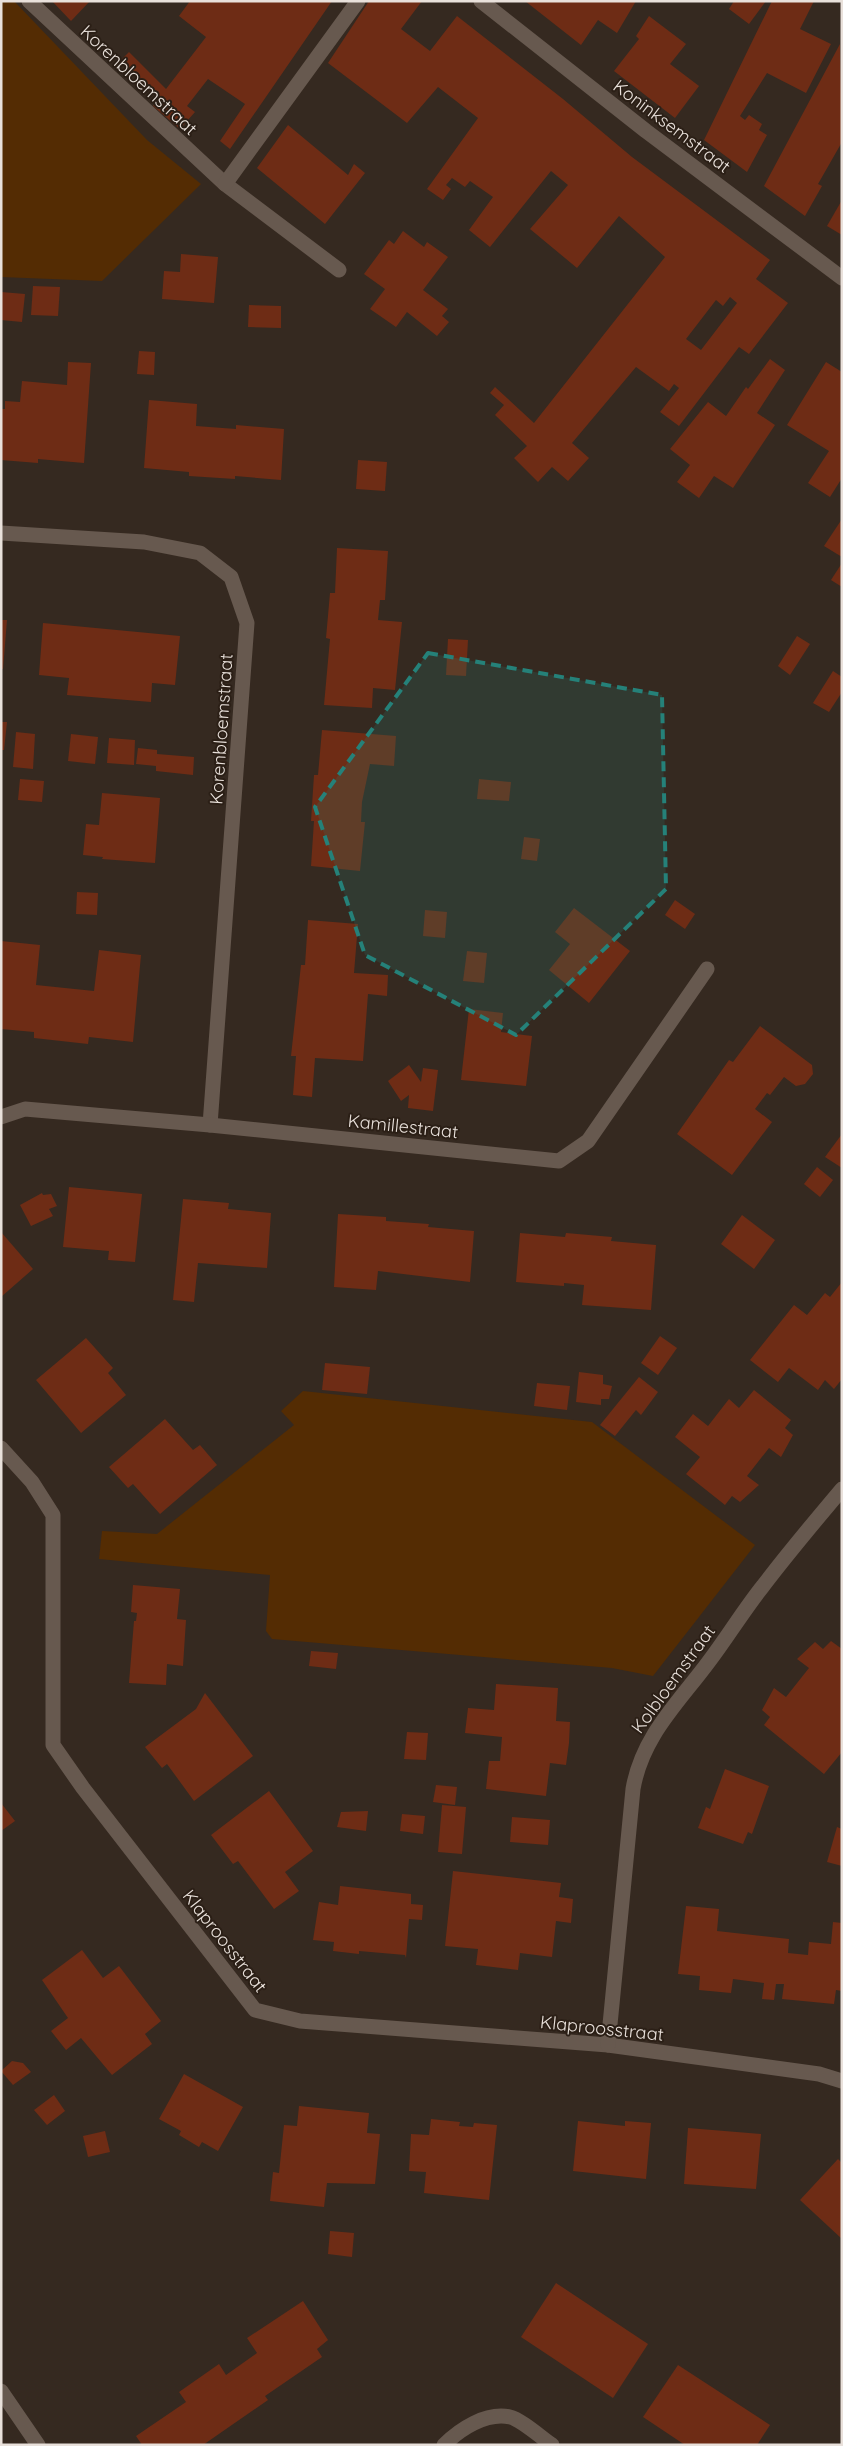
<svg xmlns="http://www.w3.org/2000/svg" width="843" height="2446" viewBox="0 0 843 2446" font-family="Quicksand,sans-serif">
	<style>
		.green { fill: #542c03 }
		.building { fill: #6e2c15; fill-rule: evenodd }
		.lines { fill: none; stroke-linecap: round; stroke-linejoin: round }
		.lane { stroke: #67594f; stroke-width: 15 }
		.street { stroke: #67594f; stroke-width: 15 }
		.secondary { stroke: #67594f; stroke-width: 15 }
		.marked { fill: #258179; fill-opacity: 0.2; stroke: #258179; stroke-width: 4; stroke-dasharray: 10 6; stroke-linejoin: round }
		.labels { text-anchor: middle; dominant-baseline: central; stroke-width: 4; stroke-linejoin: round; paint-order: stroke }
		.street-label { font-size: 18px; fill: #e9e1db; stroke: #2b1f16 }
	</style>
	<rect width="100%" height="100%" fill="#352920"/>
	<g class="green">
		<polygon points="1,1 14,1 147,140 201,184 102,281 1,277"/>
		<polygon points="303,1391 592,1422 755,1545 653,1676 612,1668 272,1639 266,1631 270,1575 99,1559 102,1531 157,1534 294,1425 281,1411"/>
	</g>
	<g class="building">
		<polygon points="52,1 90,1 71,21"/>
		<polygon points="190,1 332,1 230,149 220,141 245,104 208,79 187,106 195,112 180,129 153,106 159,98 121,60 129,52 166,89 206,37 179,16"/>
		<path d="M369 1H422L401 29 430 51 457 16 563 99 632 157 770 260 756 279 788 303 749 354 739 347 679 426 660 412 679 388 674 384 669 391 636 367 572 443 589 458 568 481 552 467 538 482 514 458 527 446 495 415 504 405 490 393 495 387 534 423 665 257 619 216 577 268 530 229 568 185 551 171 490 247 469 230 493 197 470 181 465 187 452 178 446 185 451 189 443 200 427 189 478 118 438 87 407 123 328 63ZM730 297 737 303 701 350 686 339 716 300 723 306Z"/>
		<polygon points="525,1 636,1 617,33 598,20 581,45"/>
		<polygon points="734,1 766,1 749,24 729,9"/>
		<polygon points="772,1 814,1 800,29 831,44 806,93 767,73 740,116 745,120 749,115 762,124 759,130 767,135 747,172 704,140"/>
		<polygon points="649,16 686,44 670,64 699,86 675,118 614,71 639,39 636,36"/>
		<polygon points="840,44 842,142 818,184 822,186 805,216 764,186"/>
		<polygon points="288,125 348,175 354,164 365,173 325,224 257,168"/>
		<polygon points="842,200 842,235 827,226"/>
		<polygon points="403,231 424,247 427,242 448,257 423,290 448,309 442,316 449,322 437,336 407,312 396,327 370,309 385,289 364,274 389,240 394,244"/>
		<polygon points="181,254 218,257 214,303 162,299 164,271 180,272"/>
		<polygon points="33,286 60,287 58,316 31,315"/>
		<polygon points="1,292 25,294 22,322 1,320"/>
		<polygon points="249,305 281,306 281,328 248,327"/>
		<polygon points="139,351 155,352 154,375 137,374"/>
		<polygon points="770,359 785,370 757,413 775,425 733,488 714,476 699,498 677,482 690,465 670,449 708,402 726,416 746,387 748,389"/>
		<polygon points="68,362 91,363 84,463 38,459 38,463 1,460 1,409 5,409 5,401 20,402 22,381 67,385"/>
		<polygon points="826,362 842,372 842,478 830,497 808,483 829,451 787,425"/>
		<polygon points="149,400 197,404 196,426 236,429 236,425 284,429 281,480 235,476 235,479 189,476 189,472 144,468"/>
		<polygon points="358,460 387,462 385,491 356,489"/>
		<polygon points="842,519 842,557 824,546"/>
		<polygon points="337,548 388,551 385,600 380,600 378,620 402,622 395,690 373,688 372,708 324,705 330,639 326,638 330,593 335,593"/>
		<polygon points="842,563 842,587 831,580"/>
		<polygon points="1,620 7,620 3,669 1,669"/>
		<polygon points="43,623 180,636 175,685 152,683 151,702 67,695 69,678 39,675"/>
		<polygon points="797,636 810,644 790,675 778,666"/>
		<polygon points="448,639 468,640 466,676 446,675"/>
		<polygon points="833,671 842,677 842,692 829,712 813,703"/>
		<polygon points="1,722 7,722 4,750 1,750"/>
		<polygon points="322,730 396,736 394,766 370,764 362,802 361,822 365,822 360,871 311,866 314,821 311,821 314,775 318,775"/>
		<polygon points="16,732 35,734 33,769 13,767"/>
		<polygon points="71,734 98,737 95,764 68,761"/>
		<polygon points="109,738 135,740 134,765 107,763"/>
		<polygon points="138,748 157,750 157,754 194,757 193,775 156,771 156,766 136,764"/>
		<polygon points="20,779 44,781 42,802 18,800"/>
		<polygon points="479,779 511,782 509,801 477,799"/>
		<polygon points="102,793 160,798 155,863 102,859 103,857 83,855 86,824 99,825"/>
		<polygon points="524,837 540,839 537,861 521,859"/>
		<polygon points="77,892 98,893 97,915 76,914"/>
		<polygon points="675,900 695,914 685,929 665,915"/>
		<polygon points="574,908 630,951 589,1003 549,970 570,944 555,932"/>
		<polygon points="425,910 447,912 445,938 423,936"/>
		<polygon points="308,920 358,924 354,973 388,975 387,996 368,994 363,1061 315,1058 312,1097 293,1095 296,1056 291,1056 301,965 305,965"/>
		<polygon points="1,941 40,945 36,985 94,991 99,950 141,955 133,1042 89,1037 88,1044 34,1038 34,1032 1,1029"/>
		<polygon points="467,951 487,953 484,983 463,981"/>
		<polygon points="469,1009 503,1013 501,1032 532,1036 526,1086 461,1080"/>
		<polygon points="760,1026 812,1065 813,1074 805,1084 796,1086 784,1077 770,1095 767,1093 755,1109 772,1122 732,1175 677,1134 729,1060 733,1062"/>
		<polygon points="409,1065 421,1082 423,1068 438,1070 433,1111 408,1108 409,1095 401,1101 388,1081"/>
		<polygon points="842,1134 842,1168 825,1157"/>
		<polygon points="817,1167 833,1180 820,1197 804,1184"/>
		<polygon points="69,1187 142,1194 135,1262 108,1260 109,1251 63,1247"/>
		<polygon points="42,1193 43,1195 51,1194 57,1206 49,1209 53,1216 31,1226 20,1205"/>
		<polygon points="183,1199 229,1203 228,1209 271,1213 267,1268 198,1263 194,1302 173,1300"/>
		<polygon points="338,1214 386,1217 386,1221 429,1224 428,1227 474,1231 470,1282 378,1271 376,1290 334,1287"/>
		<polygon points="742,1215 775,1240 754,1269 721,1244"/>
		<polygon points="1,1232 33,1269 1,1297"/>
		<polygon points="520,1233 565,1237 566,1233 612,1237 611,1241 656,1245 651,1310 582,1305 584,1285 564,1283 564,1286 516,1282"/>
		<polygon points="842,1282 842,1379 834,1389 825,1380 818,1390 789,1368 778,1382 750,1360 794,1305 807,1315 825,1293 830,1297"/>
		<polygon points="660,1336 677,1348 658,1375 641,1363"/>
		<polygon points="86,1338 113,1368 108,1373 126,1395 81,1433 36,1380"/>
		<polygon points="325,1363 370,1367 367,1394 322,1390"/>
		<polygon points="579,1372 603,1375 603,1384 612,1386 609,1399 601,1399 601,1405 576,1402"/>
		<polygon points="639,1377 658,1392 641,1415 636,1410 615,1436 600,1425"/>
		<polygon points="537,1383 570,1386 567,1410 534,1406"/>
		<polygon points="754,1390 791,1420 785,1428 793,1435 781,1457 769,1448 747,1476 759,1485 740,1502 732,1496 725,1505 686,1474 700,1457 675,1437 693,1414 708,1426 729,1399 739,1408"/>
		<polygon points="165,1419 193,1450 200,1445 217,1465 160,1514 133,1484 128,1488 109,1467"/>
		<polygon points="133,1585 180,1589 177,1619 186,1620 183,1666 167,1664 166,1685 129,1683 134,1621 136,1621 137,1613 131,1612"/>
		<polygon points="831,1641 842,1649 842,1752 824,1774 764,1725 770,1717 762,1710 774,1688 786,1697 809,1668 797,1659 815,1642 823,1649"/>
		<polygon points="311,1651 338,1653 336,1669 309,1666"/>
		<polygon points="496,1684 558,1688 556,1721 570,1722 569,1743 566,1765 550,1763 546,1796 486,1789 489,1761 500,1761 502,1737 465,1733 468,1708 494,1710"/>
		<polygon points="205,1693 253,1756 194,1801 167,1764 162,1768 145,1747 196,1709"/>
		<polygon points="407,1732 428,1733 426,1760 404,1759"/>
		<polygon points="725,1769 769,1786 752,1834 748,1832 743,1844 698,1828 706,1807 710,1809"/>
		<polygon points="436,1785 457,1787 455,1805 433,1802"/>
		<polygon points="269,1791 313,1851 285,1872 299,1891 274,1909 238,1861 233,1864 211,1835"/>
		<polygon points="1,1803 15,1821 1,1831"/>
		<polygon points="442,1805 466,1807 462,1854 438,1852"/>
		<polygon points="368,1811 366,1831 337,1827 341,1812"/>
		<polygon points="402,1814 425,1816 423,1834 400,1831"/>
		<polygon points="512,1817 550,1820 548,1845 510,1842"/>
		<polygon points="837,1827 842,1829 842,1866 827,1862"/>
		<polygon points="453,1871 561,1883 559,1897 573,1899 571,1923 556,1921 552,1957 520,1953 518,1970 476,1965 478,1949 445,1946"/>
		<polygon points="340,1886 411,1894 411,1904 423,1905 422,1920 409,1919 406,1958 405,1955 359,1951 359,1954 333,1951 334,1942 313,1940 319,1902 338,1905"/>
		<polygon points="686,1906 719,1909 717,1931 789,1939 788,1953 808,1955 809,1942 831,1944 833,1922 842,1923 842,1991 836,1990 834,2004 782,1999 784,1984 776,1984 774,2000 762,1999 764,1983 733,1979 731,1993 699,1990 700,1976 678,1974"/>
		<polygon points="82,1950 103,1978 119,1966 161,2021 145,2034 152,2044 112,2075 81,2038 66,2050 51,2031 68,2018 42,1980"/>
		<polygon points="12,2061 23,2063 31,2072 13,2085 1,2071"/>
		<polygon points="184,2074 243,2107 218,2151 202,2142 199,2147 179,2135 181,2131 159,2119"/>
		<polygon points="54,2095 65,2111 47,2125 34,2110"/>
		<polygon points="299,2106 369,2113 367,2133 380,2134 375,2184 327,2183 324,2207 270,2201 273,2172 279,2173 284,2125 297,2126"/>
		<polygon points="431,2119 460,2122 459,2126 473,2127 474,2123 497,2125 489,2200 424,2193 426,2172 409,2171 411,2134 429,2135"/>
		<polygon points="578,2121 625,2126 625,2121 651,2123 646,2179 573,2171"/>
		<polygon points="688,2128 761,2134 756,2189 684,2184"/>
		<polygon points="105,2131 110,2152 88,2157 83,2136"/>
		<polygon points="838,2159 842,2163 842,2239 800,2200"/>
		<polygon points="330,2231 354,2233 352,2257 328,2254"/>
		<polygon points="556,2283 648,2344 613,2398 521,2337"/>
		<polygon points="303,2301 328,2340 317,2349 322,2357 265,2396 268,2400 203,2445 142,2445 136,2436 186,2402 179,2392 219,2364 226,2375 257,2353 247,2338"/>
		<polygon points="678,2365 770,2425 757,2445 685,2445 643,2417"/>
	</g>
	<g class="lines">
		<polyline class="lane" points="29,1 225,184 339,270"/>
		<g class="street">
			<polyline points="225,184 358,1"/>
			<polyline points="1,533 144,542 200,553 231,577 247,623 210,1125"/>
			<polyline points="1,1117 25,1109 210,1125 559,1161 588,1141 707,969"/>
			<polyline points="1,1448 32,1482 53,1515 53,1745 83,1788 255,2010 300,2021 608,2045 819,2074 842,2081"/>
			<path d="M608 2045 633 1789C642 1737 677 1704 707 1664 727 1638 743 1611 763 1586 788 1553 815 1521 842 1489"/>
			<polyline points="1,2391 38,2445"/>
			<path d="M444 2445C460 2429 486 2412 510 2417 520 2419 542 2438 552 2445"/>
		</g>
		<polyline class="secondary" points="481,1 646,131 842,278"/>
	</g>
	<path class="marked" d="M428 653 662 695 666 889 516 1035 365 955 315 807Z"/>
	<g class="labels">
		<g class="street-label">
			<text transform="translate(139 80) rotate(43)">Korenbloemstraat</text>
			<text transform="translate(672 126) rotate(37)">Koninksemstraat</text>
			<text transform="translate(221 729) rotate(-86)">Korenbloemstraat</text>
			<text transform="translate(403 1126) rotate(6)">Kamillestraat</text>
			<text transform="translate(673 1679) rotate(-54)">Kolbloemstraat</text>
			<text transform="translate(225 1941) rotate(52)">Klaproosstraat</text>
			<text transform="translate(602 2028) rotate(6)">Klaproosstraat</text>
		</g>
	</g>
	<rect width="843" height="2446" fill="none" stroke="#e9e1db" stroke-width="5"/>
</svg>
